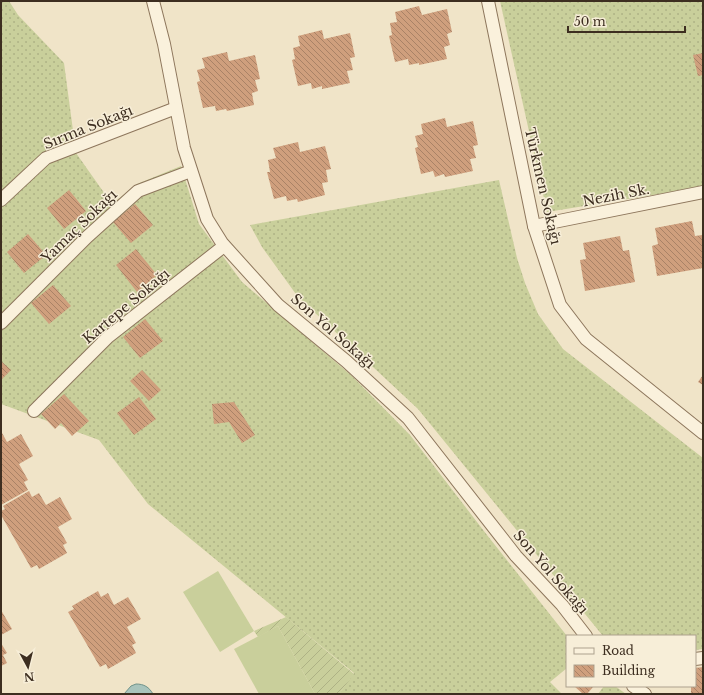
<svg xmlns="http://www.w3.org/2000/svg" width="704" height="695" viewBox="0 0 704 695" font-family="'Libre Baskerville',serif">
	<style>
		.grass { fill: url(#grass-dots) }
		.garden { fill: url(#garden-furrows) }
		.pitch { fill: #c9cf9b }
		.water { fill: #a9c4bc; stroke: #6f938a }
		.building { fill: url(#building-back-hatch) }
		.lines { fill: none; stroke-linecap: round; stroke-linejoin: round }
		.street-casing { stroke: #8d765c; stroke-width: 14 }
		.street { stroke: #faf1dc; stroke-width: 12 }
		.labels { text-anchor: middle; dominant-baseline: central; stroke-width: 3; stroke-linejoin: round; paint-order: stroke }
		.street-label { font-size: 14px; fill: #3d2e20; stroke: #f7eed8 }
	</style>
	<defs>
		<pattern id="grass-dots" width="8" height="8" patternUnits="userSpaceOnUse"><rect width="8" height="8" fill="#c9cf9b"/><path d="M2 2h.1M6 6h.1" fill="none" stroke="#aeb285" stroke-width="1.8" stroke-linecap="round"/></pattern>
		<pattern id="garden-furrows" width="10" height="10" patternUnits="userSpaceOnUse"><rect width="10" height="10" fill="#c9cf9b"/><path d="M-1 1l2-2M0 10L10 0M9 11l2-2" fill="none" stroke="#aeb285"/></pattern>
		<pattern id="building-back-hatch" width="6" height="6" patternUnits="userSpaceOnUse"><rect width="6" height="6" fill="#cf9f7d"/><path d="M-1 5l2 2M0 0l6 6M5-1l2 2" fill="none" stroke="#a98266"/></pattern>
	</defs>
	<rect width="100%" height="100%" fill="#f0e4c8"/>
	<g class="grass">
		<polygon points="1,1 9,1 18,15 64,63 76,153 112,204 137,184 181,166 199,224 242,282 352,376 410,435 487,535 567,636 567,668 550,682 562,694 339,694 354,673 148,504 99,440 1,404"/>
		<polygon points="500,1 702,1 703,187 547,212"/>
		<polygon points="499,180 517,258 525,283 538,314 563,349 703,458 703,649 695,650 695,636 603,636 418,409 298,297 262,247 250,225"/>
		<polygon points="604,686 615,686 626,694 598,694"/>
	</g>
	<polygon class="garden" points="286,617 354,674 339,694 315,694 278,626 258,637 254,631"/>
	<g class="pitch">
		<polygon points="218,571 254,631 220,652 183,592"/>
		<polygon points="278,626 315,694 259,694 234,649"/>
	</g>
	<path class="water" d="M136 684C144 684 149 687 153 694H124L131 686Z"/>
	<g class="building">
		<polygon points="419,6 422,15 447,9 452,32 447,34 450,45 444,47 447,59 419,65 419,63 409,65 408,59 395,62 389,36 392,35 390,23 397,22 395,12"/>
		<polygon points="322,30 324,39 350,33 355,57 350,58 353,70 347,71 350,83 322,89 322,86 312,89 311,83 298,86 292,60 295,59 293,48 300,46 298,36"/>
		<polygon points="227,52 229,61 255,55 260,79 255,80 258,91 252,93 254,105 227,111 226,109 216,111 215,106 203,108 197,82 200,81 197,70 205,68 202,58"/>
		<polygon points="703,53 703,75 698,76 693,55"/>
		<polygon points="445,118 447,127 473,121 478,145 473,146 476,158 470,159 473,171 445,177 444,174 435,177 433,171 421,174 415,148 418,147 415,136 423,134 421,124"/>
		<polygon points="298,142 300,152 325,146 331,169 326,170 328,182 322,183 325,195 298,202 297,199 287,201 286,196 274,199 267,172 270,172 268,160 276,158 273,148"/>
		<polygon points="69,190 86,211 64,229 47,208"/>
		<polygon points="135,204 153,225 131,243 113,222"/>
		<polygon points="692,221 695,236 702,235 703,243 703,268 657,276 652,246 658,244 655,228"/>
		<polygon points="28,234 46,255 24,273 7,252"/>
		<polygon points="620,236 623,251 629,250 635,282 585,291 580,260 586,259 583,243"/>
		<polygon points="136,249 157,275 137,292 116,265"/>
		<polygon points="53,285 71,306 49,324 31,303"/>
		<polygon points="145,319 163,341 140,358 123,337"/>
		<polygon points="1,361 11,370 1,380"/>
		<polygon points="142,370 161,390 149,401 130,381"/>
		<polygon points="703,375 703,385 698,382"/>
		<polygon points="64,394 89,421 72,436 61,423 55,429 41,414"/>
		<polygon points="139,397 156,419 134,435 117,413"/>
		<polygon points="234,402 255,435 242,443 229,422 214,424 212,404"/>
		<polygon points="1,431 7,442 21,434 33,456 19,464 28,480 24,482 28,490 1,505"/>
		<polygon points="29,491 32,497 39,493 46,505 60,497 72,519 58,527 67,543 63,545 67,553 39,569 37,565 31,568 1,515 1,511 5,509 3,506"/>
		<polygon points="98,591 101,597 108,593 114,605 128,597 141,619 127,627 136,643 132,645 136,653 108,669 106,664 100,667 68,612 74,609 72,606"/>
		<polygon points="1,610 12,629 1,635"/>
		<polygon points="1,643 7,653 3,655 7,663 1,666"/>
		<polygon points="703,667 703,694 691,694 691,686 695,686 695,668"/>
		<polygon points="574,686 594,686 587,694 583,694"/>
	</g>
	<g class="lines">
		<g class="street-casing">
			<g id="street">
				<polyline points="153,1 164,44 184,148 207,219 222,243 278,305 346,361 408,418 516,556 562,605 586,636"/>
				<polyline points="488,1 534,226 560,305 586,339 703,433"/>
				<polyline points="1,200 46,158 176,108"/>
				<polyline points="534,226 703,192"/>
				<polyline points="1,323 87,237 138,191 191,171"/>
				<polyline points="34,411 108,337 224,246"/>
				<polyline points="695,659 703,658"/>
				<polyline points="633,686 645,694"/>
			</g>
		</g>
		<use href="#street" class="street"/>
	</g>
	<g class="labels">
		<g class="street-label">
			<text transform="translate(88 127) rotate(-22)">Sırma Sokağı</text>
			<text transform="translate(543 186) rotate(77)">Türkmen Sokağı</text>
			<text transform="translate(616 195) rotate(-11)">Nezih Sk.</text>
			<text transform="translate(79 226) rotate(-44)">Yamaç Sokağı</text>
			<text transform="translate(126 306) rotate(-40)">Kartepe Sokağı</text>
			<text transform="translate(333 331) rotate(41)">Son Yol Sokağı</text>
			<text transform="translate(551 572) rotate(49)">Son Yol Sokağı</text>
		</g>
	</g>
	<rect width="704" height="695" fill="none" stroke="#3d2e20" stroke-width="4"/>
	<rect x="566" y="635" width="130" height="52" fill="#f7eed8" stroke="#ada18e"/>
	<rect x="574" y="648" width="20" height="6" fill="#faf1dc" stroke="#ada18e"/>
	<text x="602" y="655" font-size="12" fill="#3d2e20">Road</text>
	<rect x="574" y="665" width="20" height="12" fill="url(#building-back-hatch)" stroke="#ada18e"/>
	<text x="602" y="675" font-size="12" fill="#3d2e20">Building</text>
	<g transform="translate(28 667) rotate(173)" stroke="#f7eed8" stroke-width="3" paint-order="stroke">
	<path d="M0-3L7 15L0 10L-7 15Z" fill="#3d2e20"/>
	<text y="-6" font-size="11" font-weight="bold" text-anchor="middle" fill="#3d2e20">N</text>
	</g>
	<path d="M568 26v6h117v-6" fill="none" stroke="#3d2e20" stroke-width="2"/>
	<text x="574" y="26" font-size="12" fill="#3d2e20" stroke="#f7eed8" stroke-width="3" paint-order="stroke">50 m</text>
</svg>
